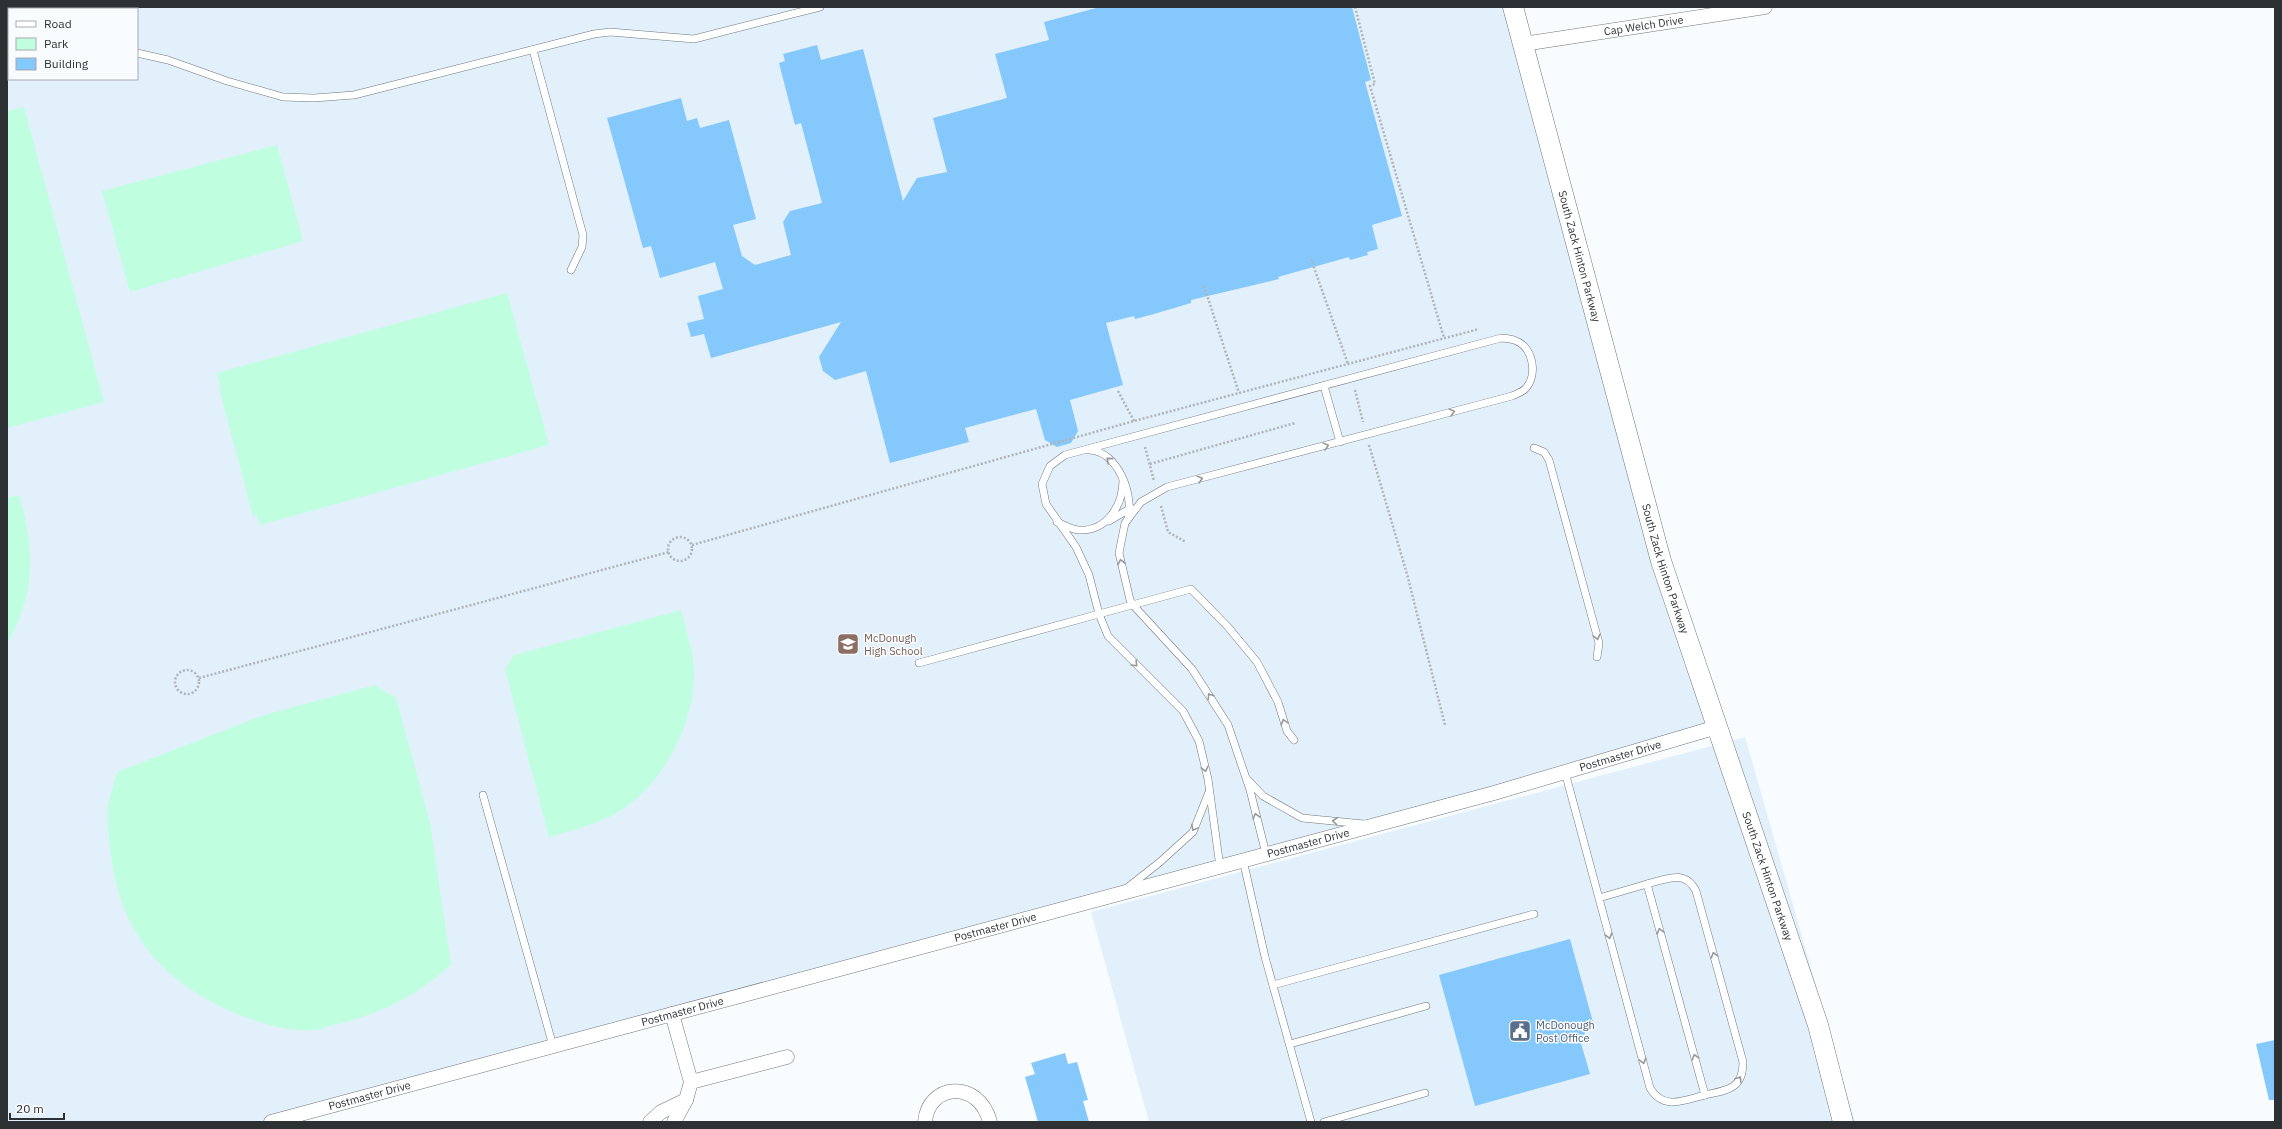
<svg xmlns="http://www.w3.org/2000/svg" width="2282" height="1129" viewBox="0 0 2282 1129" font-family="'IBM Plex Sans',sans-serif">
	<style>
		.built { fill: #e2f0fc; fill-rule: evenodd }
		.green { fill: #bffedf }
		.building { fill: #84c8fc }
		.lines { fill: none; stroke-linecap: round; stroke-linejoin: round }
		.service-casing { stroke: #6f767b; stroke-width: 8 }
		.minor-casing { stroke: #6f767b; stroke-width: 15 }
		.secondary-casing { stroke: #6f767b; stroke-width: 21 }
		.path { stroke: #b0b4b6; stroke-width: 2.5; stroke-dasharray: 2 2; stroke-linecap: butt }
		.service { stroke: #fff; stroke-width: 7 }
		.minor { stroke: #fff; stroke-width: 14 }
		.secondary { stroke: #fff; stroke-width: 20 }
		.oneway { stroke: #969899 }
		.labels { text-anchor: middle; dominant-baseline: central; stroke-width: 3; stroke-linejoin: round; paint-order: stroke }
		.street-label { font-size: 11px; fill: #2e3133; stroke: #f8fcfe }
		.education-label { font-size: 11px; fill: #785e54; stroke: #f8fcfe; text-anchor: start }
		.service-label { font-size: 11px; fill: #4e5e75; stroke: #f8fcfe; text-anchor: start }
	</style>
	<rect width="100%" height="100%" fill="#f8fcfe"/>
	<g class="built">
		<path d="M7 7H1512L1717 727 268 1122H7ZM9 9H137V79H9Z"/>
		<polygon points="1745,737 1855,1122 1149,1122 1091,912"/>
	</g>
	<g class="green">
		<polygon points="24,107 104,402 7,428 7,111"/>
		<polygon points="277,145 303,241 130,292 102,191"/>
		<polygon points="507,293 549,445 260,525 257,515 253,516 219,388 221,388 217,373"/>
		<path d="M19 495C35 551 36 592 7 644V498Z"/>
		<path d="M681 610C686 631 694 652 694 673 694 721 668 774 630 804 607 822 577 829 549 837L505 669 514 655Z"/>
		<path d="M375 685 396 698 430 823 451 965C415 996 384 1013 337 1024 329 1026 319 1030 311 1030 281 1031 253 1021 226 1009 159 978 120 930 111 855 109 840 107 822 108 807 110 795 114 783 117 772L261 716Z"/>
	</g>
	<g class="building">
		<polygon points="1100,7 1352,7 1371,80 1365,82 1402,216 1372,225 1378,249 1367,252 1368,255 1350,260 1349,257 1278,277 1279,279 1191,300 1191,303 1154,314 1135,319 1134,316 1106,323 1123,385 1070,400 1078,431 1071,443 1057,447 1045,440 1036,409 965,428 969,442 890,463 866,371 835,380 823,371 819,357 841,322 711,358 704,334 691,337 687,323 704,319 698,296 723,289 715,262 660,278 651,246 643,248 607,118 681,98 687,121 697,118 700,128 729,120 756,219 733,225 742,256 755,265 791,255 783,222 790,211 822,203 801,123 795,125 779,63 785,61 783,54 817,45 821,60 863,49 903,201 917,178 947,172 933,118 1007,98 995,54 1049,40 1044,22"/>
		<polygon points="1570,939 1593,1022 1580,1040 1590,1074 1475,1106 1439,975"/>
		<polygon points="2275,1040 2275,1100 2269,1100 2256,1044"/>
		<polygon points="1065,1053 1068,1064 1077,1062 1088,1100 1083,1101 1089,1122 1038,1122 1025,1077 1035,1074 1031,1063"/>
	</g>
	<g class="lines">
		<g class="service-casing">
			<g id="service">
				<polyline points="533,50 583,235 582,247 571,270"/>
				<polyline points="137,53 168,60 227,81 283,97 314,98 354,95 594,34 610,32 694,39 820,7"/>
				<polyline points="7,62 9,62"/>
				<polyline points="1324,386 1340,442"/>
				<polyline points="1534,448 1544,452 1549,460 1599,643 1597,657"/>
				<path d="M1089 450C1118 451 1134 495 1128 519"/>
				<polyline points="1109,521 1131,508"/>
				<path d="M1057 522C1064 525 1071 529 1078 530 1107 532 1123 505 1123 480"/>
				<polyline points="919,663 1099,614 1108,636 1183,711 1199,741 1208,779 1220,867"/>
				<path d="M1565 772 1650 1088C1664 1111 1684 1100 1705 1095L1647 884 1599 898"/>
				<polyline points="1247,779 1263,796 1302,818 1364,824"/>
				<polyline points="483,795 553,1046"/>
				<path d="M1266 854 1250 790 1228 725 1192 669 1133 605 1130 600 1119 553 1125 523 1141 502 1167 487 1512 396C1516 394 1523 392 1526 388 1538 374 1533 346 1514 340 1510 339 1505 338 1501 338L1065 455 1050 466 1042 484 1046 504 1076 547 1089 575 1099 614 1191 589 1228 627 1257 662 1278 702 1287 731 1294 740"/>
				<polyline points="1243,860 1265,957 1311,1122"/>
				<path d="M1647 884C1667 879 1685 869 1696 891L1743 1062C1743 1089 1728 1090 1705 1095"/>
				<polyline points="1127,888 1160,862 1193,832 1209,792"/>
				<polyline points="1273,985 1534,914"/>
				<polyline points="1290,1044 1426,1006"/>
				<polyline points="1324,1122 1425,1093"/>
			</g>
		</g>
		<g class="minor-casing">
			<g id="minor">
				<path id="s1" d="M1523 44 1765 7"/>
				<polyline points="672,1014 691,1082 686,1100 674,1122"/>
				<polyline points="691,1082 787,1057"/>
				<path id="s2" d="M271 1122 1494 793 1717 727"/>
				<polyline points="650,1122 661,1112 686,1100"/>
				<path d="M925 1122C928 1083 979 1079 990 1122"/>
			</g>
		</g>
		<g class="secondary-casing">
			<g id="secondary">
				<path id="s3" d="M1513 7 1661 561 1818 1025 1843 1122"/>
			</g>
		</g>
		<g class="path">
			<polyline points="1355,7 1375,84 1370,86 1444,338"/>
			<polyline points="1311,259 1348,364"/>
			<polyline points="1204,286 1239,393"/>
			<polyline points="1355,390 1363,422"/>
			<polyline points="1118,391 1134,421"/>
			<polyline points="1369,445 1407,574 1445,725"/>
			<polyline points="1145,447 1154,481"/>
			<polyline points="1150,464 1295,423"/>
			<polyline points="1161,506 1168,532 1186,542"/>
			<circle cx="680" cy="549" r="12"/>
			<polyline points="692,545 1134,421 1479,329"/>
			<circle cx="187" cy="682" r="12"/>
			<polyline points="199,678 669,552"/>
		</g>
		<use href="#service" class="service"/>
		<use href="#minor" class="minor"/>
		<use href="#secondary" class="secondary"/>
	</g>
	<defs><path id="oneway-chevron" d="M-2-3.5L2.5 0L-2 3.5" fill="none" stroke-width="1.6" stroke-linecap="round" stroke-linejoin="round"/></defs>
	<g class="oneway">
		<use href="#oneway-chevron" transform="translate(1452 412) rotate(-15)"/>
		<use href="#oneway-chevron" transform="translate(1326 446) rotate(-15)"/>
		<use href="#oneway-chevron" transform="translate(1109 460) rotate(-139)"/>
		<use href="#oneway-chevron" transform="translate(1200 479) rotate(-15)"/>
		<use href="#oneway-chevron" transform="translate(1121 562) rotate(-103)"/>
		<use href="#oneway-chevron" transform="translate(1597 637) rotate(76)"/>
		<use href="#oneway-chevron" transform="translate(1135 664) rotate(46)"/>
		<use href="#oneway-chevron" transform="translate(1210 696) rotate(-123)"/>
		<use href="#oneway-chevron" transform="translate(1284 722) rotate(-108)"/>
		<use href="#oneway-chevron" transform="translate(1205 769) rotate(77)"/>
		<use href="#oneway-chevron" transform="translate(1256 816) rotate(-104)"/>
		<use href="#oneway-chevron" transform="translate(1335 821) rotate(-174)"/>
		<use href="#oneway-chevron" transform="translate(1194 828) rotate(118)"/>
		<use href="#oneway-chevron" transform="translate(1660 931) rotate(-105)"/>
		<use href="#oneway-chevron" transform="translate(1609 936) rotate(75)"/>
		<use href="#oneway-chevron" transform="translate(1714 955) rotate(-105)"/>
		<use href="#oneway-chevron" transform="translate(1695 1057) rotate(-105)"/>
		<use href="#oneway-chevron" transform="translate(1643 1061) rotate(75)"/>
		<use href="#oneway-chevron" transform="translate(1739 1079) rotate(-57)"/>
	</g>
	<defs>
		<g id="school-square" transform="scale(1.15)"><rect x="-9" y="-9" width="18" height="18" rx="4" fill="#8d6e63" stroke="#f8fcfe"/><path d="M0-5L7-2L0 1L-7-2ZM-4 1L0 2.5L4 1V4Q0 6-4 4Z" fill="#fff"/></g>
		<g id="civic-square" transform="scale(1.15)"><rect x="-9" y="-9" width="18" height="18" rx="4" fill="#5c6f8a" stroke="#f8fcfe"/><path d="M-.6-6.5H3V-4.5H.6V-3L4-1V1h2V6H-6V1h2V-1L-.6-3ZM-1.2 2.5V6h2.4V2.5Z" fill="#fff"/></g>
	</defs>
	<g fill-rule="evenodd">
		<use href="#school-square" x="848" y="644"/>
		<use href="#civic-square" x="1520" y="1031"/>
	</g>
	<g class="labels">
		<g class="street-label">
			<text stroke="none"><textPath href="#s1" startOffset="122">Cap Welch Drive</textPath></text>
			<text stroke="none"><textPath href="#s3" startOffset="258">South Zack Hinton Parkway</textPath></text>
			<text stroke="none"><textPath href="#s3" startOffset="582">South Zack Hinton Parkway</textPath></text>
			<text stroke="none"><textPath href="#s2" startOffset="1398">Postmaster Drive</textPath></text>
			<text stroke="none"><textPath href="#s2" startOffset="1074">Postmaster Drive</textPath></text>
			<text stroke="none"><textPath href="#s3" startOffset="906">South Zack Hinton Parkway</textPath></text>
			<text stroke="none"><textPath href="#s2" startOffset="750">Postmaster Drive</textPath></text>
			<text stroke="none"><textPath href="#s2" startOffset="426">Postmaster Drive</textPath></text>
			<text stroke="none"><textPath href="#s2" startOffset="102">Postmaster Drive</textPath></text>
		</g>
		<g class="education-label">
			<text x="864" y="638">McDonugh<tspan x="864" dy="13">High School</tspan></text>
		</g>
		<g class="service-label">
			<text x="1536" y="1025">McDonough<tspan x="1536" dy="13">Post Office</tspan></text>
		</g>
	</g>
	<rect width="2282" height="1129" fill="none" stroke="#2e3133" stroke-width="16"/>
	<rect x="8" y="8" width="130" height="72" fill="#f8fcfe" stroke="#a7abad"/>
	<rect x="16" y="21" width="20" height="6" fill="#ffffff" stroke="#a7abad"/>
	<text x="44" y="28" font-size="12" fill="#2e3133">Road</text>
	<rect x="16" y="38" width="20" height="12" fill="#bffedf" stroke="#a7abad"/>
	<text x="44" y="48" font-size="12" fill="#2e3133">Park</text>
	<rect x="16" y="58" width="20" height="12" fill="#84c8fc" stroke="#a7abad"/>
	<text x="44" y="68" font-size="12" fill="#2e3133">Building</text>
	<path d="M10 1113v6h54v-6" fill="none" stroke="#2e3133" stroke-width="2"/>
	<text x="16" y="1113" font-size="12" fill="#2e3133" stroke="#f8fcfe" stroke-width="3" paint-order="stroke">20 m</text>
</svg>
